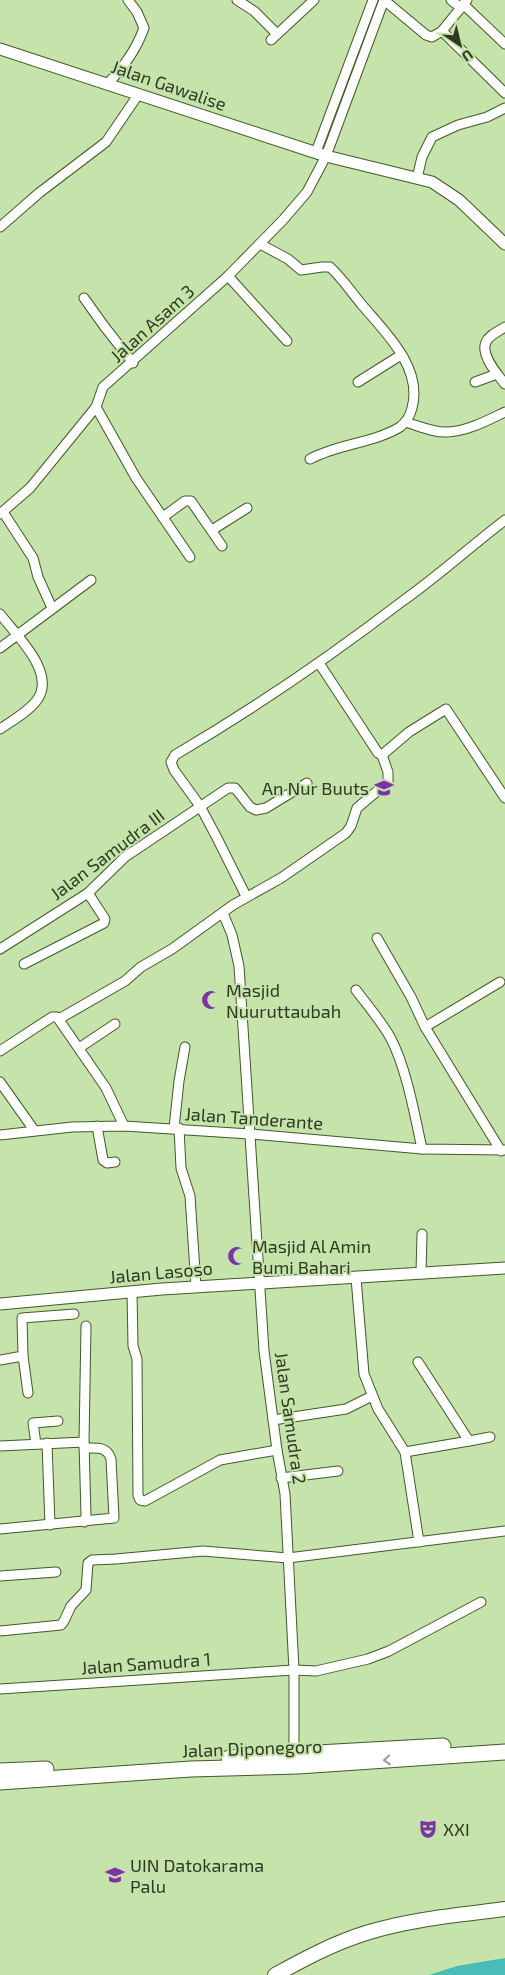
<svg xmlns="http://www.w3.org/2000/svg" width="505" height="1975" viewBox="0 0 505 1975" font-family="'Exo 2',sans-serif">
	<style>
		.water { fill: #49bcb7 }
		.lines { fill: none; stroke-linecap: round; stroke-linejoin: round }
		.minor-casing { stroke: #415a26; stroke-width: 11 }
		.tertiary-casing { stroke: #415a26; stroke-width: 13 }
		.primary-casing { stroke: #415a26; stroke-width: 16 }
		.trunk-casing { stroke: #415a26; stroke-width: 17 }
		.minor { stroke: #fff; stroke-width: 9 }
		.tertiary { stroke: #fff; stroke-width: 11 }
		.primary { stroke: #fff; stroke-width: 14 }
		.trunk { stroke: #fff; stroke-width: 15 }
		.oneway { stroke: #969c91 }
		.labels { text-anchor: middle; dominant-baseline: central; stroke-width: 4; stroke-linejoin: round; paint-order: stroke }
		.street-label { font-size: 18px; fill: #2e3a23; stroke: #c5e3aa }
		.poi-label { font-size: 18px; fill: #2e3a23; stroke: #c5e3aa; text-anchor: start }
	</style>
	<rect width="100%" height="100%" fill="#c5e3aa"/>
	<polygon class="water" points="505,1958 505,1975 429,1975 457,1966"/>
	<g class="lines">
		<g class="minor-casing">
			<g id="minor">
				<polyline points="237,0 254,11 277,34"/>
				<polyline points="384,0 426,35 432,37 442,31 467,0"/>
				<polyline points="451,0 461,8"/>
				<polyline points="463,4 505,44"/>
				<polyline points="442,31 505,93"/>
				<polyline points="271,40 314,0"/>
				<path d="M108 83C124 67 136 50 144 28L137 12 128 0"/>
				<polyline points="316,152 373,0"/>
				<polyline points="417,178 422,157 432,137 458,125 487,117 505,108"/>
				<polyline points="0,227 39,193 106,142 138,95"/>
				<path d="M260 244 288 259 301 270 322 267H330C342 278 352 293 362 305 386 333 423 368 412 408 410 416 407 422 400 427 374 443 337 444 310 459"/>
				<polyline points="228,276 287,341"/>
				<polyline points="84,298 104,326 133,363"/>
				<path d="M505 327C499 331 489 335 486 342 480 355 498 375 505 384"/>
				<polyline points="358,382 401,355"/>
				<polyline points="475,382 497,374"/>
				<polyline points="96,407 136,478 190,557"/>
				<path d="M405 422C419 426 434 433 448 432 468 431 488 420 505 412"/>
				<polyline points="3,512 33,558 38,577 52,608"/>
				<polyline points="0,514 30,488 96,407 103,387 228,276 283,220 307,192 326,156 384,0"/>
				<polyline points="163,517 185,501 191,501 222,546"/>
				<polyline points="212,530 247,508"/>
				<path d="M0 614C16 635 57 673 37 700 28 712 12 721 0 729"/>
				<polyline points="0,648 91,580"/>
				<polyline points="319,663 378,753 382,755 409,732 446,709 505,798"/>
				<path d="M246 896 217 838 200 806 174 770 171 762 175 755C255 708 331 656 404 600 439 575 471 546 505 520"/>
				<polyline points="223,913 232,935 239,966 264,1351 277,1450 285,1494 294,1670 294,1754"/>
				<polyline points="377,938 411,997 425,1027 501,1151"/>
				<polyline points="0,949 88,893 125,857 228,788 235,788 250,807 256,810 266,808 307,783"/>
				<polyline points="24,964 104,923 105,919 88,893"/>
				<path d="M356 990C368 1006 381 1021 390 1037 406 1066 415 1116 422 1149"/>
				<polyline points="59,1019 125,981 141,967 172,949 233,905 281,878 346,833 351,826 357,808 388,782 388,772 382,755"/>
				<polyline points="425,1027 500,982"/>
				<polyline points="79,1048 115,1024"/>
				<polyline points="0,1051 52,1017 57,1017 106,1088 124,1126"/>
				<polyline points="0,1082 34,1130"/>
				<polyline points="97,1126 103,1160 107,1163 115,1162"/>
				<polyline points="174,1128 179,1081 185,1047"/>
				<polyline points="179,1128 181,1168 190,1196 196,1286"/>
				<polyline points="0,1135 72,1127 124,1126 250,1134 422,1149 505,1150"/>
				<polyline points="421,1273 422,1234"/>
				<polyline points="356,1278 364,1374 378,1409 405,1452 419,1542"/>
				<polyline points="132,1292 133,1346 137,1359 138,1495 140,1500 145,1501 220,1460 277,1450"/>
				<polyline points="23,1356 22,1318 74,1314"/>
				<polyline points="0,1360 23,1356 28,1393"/>
				<polyline points="273,1420 346,1409 372,1396"/>
				<polyline points="469,1441 490,1437"/>
				<polyline points="47,1443 50,1525"/>
				<polyline points="36,1444 33,1423 58,1421"/>
				<polyline points="0,1446 84,1442"/>
				<polyline points="405,1452 469,1441 418,1362"/>
				<polyline points="281,1478 338,1471"/>
				<polyline points="84,1522 86,1516 84,1442 86,1326"/>
				<path d="M0 1529 114 1518 111 1459C107 1446 96 1448 84 1448"/>
				<polyline points="0,1576 56,1572"/>
				<polyline points="0,1631 61,1625 64,1621 71,1606 86,1590 88,1563 92,1560 116,1559 203,1551 288,1558 505,1531"/>
				<polyline points="0,1689 294,1670 316,1671 368,1659 389,1651 481,1602"/>
			</g>
		</g>
		<g class="tertiary-casing">
			<g id="tertiary">
				<polyline points="0,49 326,156 432,182 459,200 505,244"/>
				<polyline points="0,1304 162,1289 505,1268"/>
			</g>
		</g>
		<g class="primary-casing">
			<path id="primary" d="M275 1975C304 1959 334 1943 366 1933 411 1919 458 1915 505 1909"/>
		</g>
		<g class="trunk-casing">
			<g id="trunk">
				<polyline points="229,1758 443,1746"/>
				<polyline points="0,1771 46,1769"/>
				<polyline points="0,1782 191,1769 298,1766 505,1752"/>
			</g>
		</g>
		<use href="#minor" class="minor"/>
		<use href="#tertiary" class="tertiary"/>
		<use href="#primary" class="primary"/>
		<use href="#trunk" class="trunk"/>
	</g>
	<defs><path id="oneway-chevron" d="M-2-3.5L2.5 0L-2 3.5" fill="none" stroke-width="1.6" stroke-linecap="round" stroke-linejoin="round" transform="scale(1.25)"/></defs>
	<use class="oneway" href="#oneway-chevron" transform="translate(387 1760) rotate(176)"/>
	<defs>
		<g id="school-bare" transform="scale(1.5)"><path d="M0-5L7-2L0 1L-7-2ZM-4 1L0 2.5L4 1V4Q0 6-4 4Z" fill="#7c33a5" stroke="#c5e3aa" stroke-width="2.5" paint-order="stroke"/></g>
		<g id="mosque-bare" transform="scale(1.5)"><path d="M3.5-4.9A6 6 0 1 0 3.5 4.9A5 5 0 1 1 3.5-4.9Z" fill="#7c33a5" stroke="#c5e3aa" stroke-width="2.5" paint-order="stroke"/></g>
		<g id="theatre-bare" transform="scale(1.5)"><path d="M-5-5.5Q0-4 5-5.5V0Q5 5 0 6Q-5 5-5 0ZM-3.3-2.5H-1v1.5H-3.3ZM1-2.5H3.3v1.5H1ZM-2.8 1Q0 5.5 2.8 1Z" fill="#7c33a5" stroke="#c5e3aa" stroke-width="2.5" paint-order="stroke"/></g>
		<g id="university-bare" transform="scale(1.5)"><path d="M0-5L7-2L0 1L-7-2ZM-4 1L0 2.5L4 1V4Q0 6-4 4Z" fill="#7c33a5" stroke="#c5e3aa" stroke-width="2.5" paint-order="stroke"/></g>
	</defs>
	<g fill-rule="evenodd">
		<use href="#school-bare" x="384" y="788"/>
		<use href="#mosque-bare" x="211" y="1000"/>
		<use href="#mosque-bare" x="237" y="1256"/>
		<use href="#theatre-bare" x="428" y="1829"/>
		<use href="#university-bare" x="115" y="1875"/>
	</g>
	<g class="labels">
		<g class="street-label">
			<text transform="translate(169 85) rotate(19)">Jalan Gawalise</text>
			<text transform="translate(152 323) rotate(-42)">Jalan Asam 3</text>
			<text transform="translate(107 854) rotate(-37)">Jalan Samudra III</text>
			<text transform="translate(254 1118) rotate(4)">Jalan Tanderante</text>
			<text transform="translate(161 1272) rotate(-5)">Jalan Lasoso</text>
			<text transform="translate(291 1418) rotate(82)">Jalan Samudra 2</text>
			<text transform="translate(146 1663) rotate(-4)">Jalan Samudra 1</text>
			<text transform="translate(252 1748) rotate(-2)">Jalan Diponegoro</text>
		</g>
		<g class="poi-label">
			<text x="369" y="788" text-anchor="end">An Nur Buuts</text>
			<text x="226" y="990">Masjid<tspan x="226" dy="21">Nuuruttaubah</tspan></text>
			<text x="252" y="1246">Masjid Al Amin<tspan x="252" dy="21">Bumi Bahari</tspan></text>
			<text x="443" y="1829">XXI</text>
			<text x="130" y="1865">UIN Datokarama<tspan x="130" dy="21">Palu</tspan></text>
		</g>
	</g>
	<g transform="translate(460 45) rotate(145)" stroke="#c5e3aa" stroke-width="4" paint-order="stroke">
	<path d="M0-4L9 19L0 12L-9 19Z" fill="#2e3a23"/>
	<text y="-8" font-size="14" font-weight="bold" text-anchor="middle" fill="#2e3a23">U</text>
	</g>
</svg>
